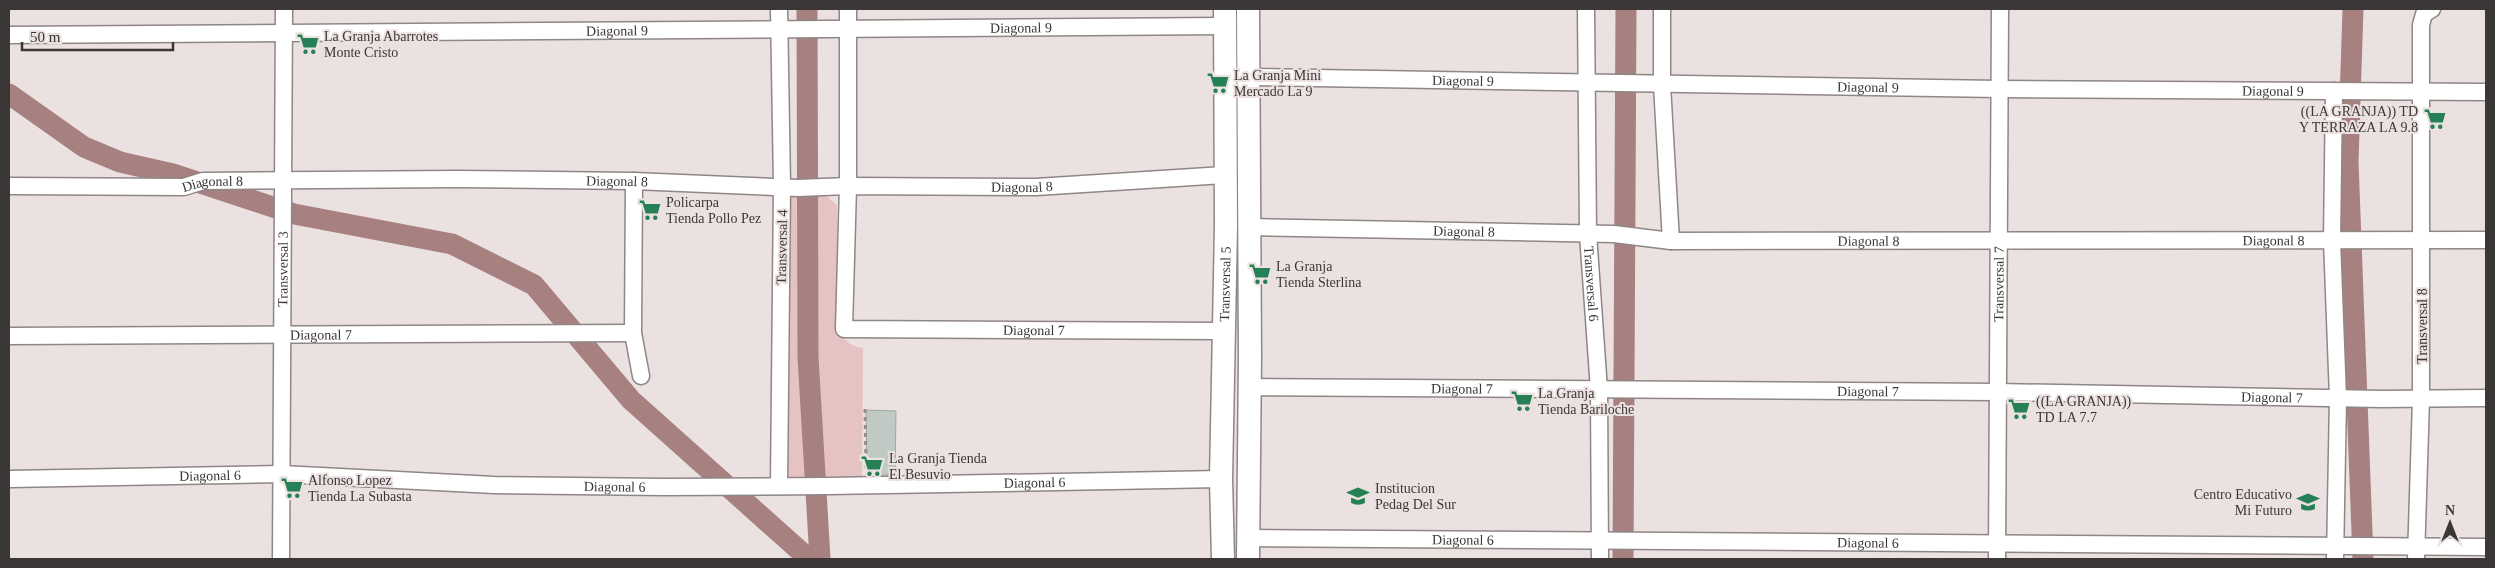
<svg xmlns="http://www.w3.org/2000/svg" width="2495" height="568" viewBox="0 0 2495 568" font-family="'Times New Roman',serif">
	<style>
		.green { fill: #e5c3c2 }
		.lines { fill: none; stroke-linecap: round; stroke-linejoin: round }
		.canal { stroke: #a78080; stroke-width: 21 }
		.building { fill: #c1c9c4; stroke: #9fa7a2 }
		.street-casing { stroke: #8f8686; stroke-width: 19 }
		.secondary-casing { stroke: #8f8686; stroke-width: 25 }
		.path { stroke: #958d8d; stroke-width: 3; stroke-dasharray: 4 4; stroke-linecap: butt }
		.street { stroke: #fff; stroke-width: 16 }
		.secondary { stroke: #fff; stroke-width: 22 }
		.labels { text-anchor: middle; dominant-baseline: central; stroke-width: 4; stroke-linejoin: round; paint-order: stroke }
		.street-label { font-size: 14px; fill: #3b3737; stroke: #ece1e1 }
		.poi-label { font-size: 14px; fill: #3b3737; stroke: #ece1e1; text-anchor: start }
	</style>
	<rect width="100%" height="100%" fill="#ece1e1"/>
	<path class="green" d="M798 193H823L837 205V323C841 337 848 346 863 348L862 476 787 477 784 203Z"/>
	<g class="lines">
		<g class="canal">
			<polyline points="807,9 808,357 820,559"/>
			<polyline points="2353,9 2348,162 2363,559"/>
			<polyline points="9,94 84,147 120,162 173,174 294,214 452,244 534,285 631,400 809,559"/>
			<polyline points="1623,559 1626,9"/>
		</g>
	</g>
	<polygon class="building" points="866,410 896,411 895,475 867,475"/>
	<g class="lines">
		<g class="street-casing">
			<g id="street">
				<polyline points="779,9 782,186 779,486"/>
				<path id="s1" d="M848 9V186L844 329 1223 331"/>
				<path id="s2" d="M1586 9 1588 234 1599 390 1600 559"/>
				<polyline points="1662,9 1662,85 1671,241"/>
				<path id="s3" d="M9 35 1225 26"/>
				<path id="s4" d="M1249 77 1999 89 2486 92"/>
				<polyline points="2334,91 2332,240 2338,398 2335,559"/>
				<polyline points="634,181 633,333 641,376"/>
				<path id="s5" d="M9 186 184 187 203 181 457 179 634 181 798 188 848 186 1036 187 1224 175"/>
				<path id="s6" d="M1250 227 1614 234 1671 241 2486 240"/>
				<path id="s7" d="M9 336 633 333"/>
				<path id="s8" d="M1250 387 1998 392 2382 399 2486 398"/>
				<path id="s9" d="M9 479 282 474 494 485 665 487 829 486 1221 479"/>
				<path id="s10" d="M1249 538 2486 547"/>
				<path id="s11" d="M281 559 284 9"/>
				<path id="s12" d="M1997 559 2000 9"/>
				<polyline points="2416,559 2421,399 2421,25 2424,14 2432,9"/>
			</g>
		</g>
		<g class="secondary-casing">
			<g id="secondary">
				<polyline points="1248,9 1250,356 1248,559"/>
				<path id="s13" d="M1223 559 1221 479 1226 226 1225 9"/>
			</g>
		</g>
		<polyline class="path" points="865,409 866,468"/>
		<use href="#street" class="street"/>
		<use href="#secondary" class="secondary"/>
	</g>
	<defs>
		<g id="supermarket-bare" transform="scale(1.725)"><path d="M-6-5.5h2.5l.6 2H6L4.5 2H-2.5L-4.4-4H-6ZM-1.5 3.2a1.3 1.3 0 1 0 .1 0ZM3 3.2a1.3 1.3 0 1 0 .1 0Z" fill="#258055" stroke="#ece1e1" stroke-width="2.5" paint-order="stroke"/></g>
		<g id="school-bare" transform="scale(1.725)"><path d="M0-5L7-2L0 1L-7-2ZM-4 1L0 2.5L4 1V4Q0 6-4 4Z" fill="#258055" stroke="#ece1e1" stroke-width="2.5" paint-order="stroke"/></g>
	</defs>
	<g fill-rule="evenodd">
		<use href="#supermarket-bare" x="308" y="44"/>
		<use href="#supermarket-bare" x="1218" y="83"/>
		<use href="#supermarket-bare" x="2435" y="119"/>
		<use href="#supermarket-bare" x="650" y="210"/>
		<use href="#supermarket-bare" x="1260" y="274"/>
		<use href="#supermarket-bare" x="1522" y="401"/>
		<use href="#supermarket-bare" x="2019" y="409"/>
		<use href="#supermarket-bare" x="872" y="466"/>
		<use href="#supermarket-bare" x="292" y="488"/>
		<use href="#school-bare" x="1358" y="496"/>
		<use href="#school-bare" x="2308" y="502"/>
	</g>
	<g class="labels">
		<g class="street-label">
			<text stroke="none"><textPath href="#s3" startOffset="1012">Diagonal 9</textPath></text>
			<text stroke="none"><textPath href="#s3" startOffset="608">Diagonal 9</textPath></text>
			<text stroke="none"><textPath href="#s4" startOffset="214">Diagonal 9</textPath></text>
			<text stroke="none"><textPath href="#s4" startOffset="619">Diagonal 9</textPath></text>
			<text stroke="none"><textPath href="#s4" startOffset="1024">Diagonal 9</textPath></text>
			<text stroke="none"><textPath href="#s5" startOffset="609">Diagonal 8</textPath></text>
			<text stroke="none"><textPath href="#s5" startOffset="204">Diagonal 8</textPath></text>
			<text stroke="none"><textPath href="#s5" startOffset="1014">Diagonal 8</textPath></text>
			<text stroke="none"><textPath href="#s6" startOffset="214">Diagonal 8</textPath></text>
			<text stroke="none"><textPath href="#s6" startOffset="1024">Diagonal 8</textPath></text>
			<text stroke="none"><textPath href="#s6" startOffset="619">Diagonal 8</textPath></text>
			<text transform="translate(782 247) rotate(-89)">Transversal 4</text>
			<text stroke="none"><textPath href="#s11" startOffset="290">Transversal 3</textPath></text>
			<text stroke="none"><textPath href="#s13" startOffset="275">Transversal 5</textPath></text>
			<text stroke="none"><textPath href="#s2" startOffset="275">Transversal 6</textPath></text>
			<text stroke="none"><textPath href="#s12" startOffset="275">Transversal 7</textPath></text>
			<text transform="translate(2422 326) rotate(-90)">Transversal 8</text>
			<text stroke="none"><textPath href="#s1" startOffset="510">Diagonal 7</textPath></text>
			<text stroke="none"><textPath href="#s7" startOffset="312">Diagonal 7</textPath></text>
			<text stroke="none"><textPath href="#s8" startOffset="212">Diagonal 7</textPath></text>
			<text stroke="none"><textPath href="#s8" startOffset="618">Diagonal 7</textPath></text>
			<text stroke="none"><textPath href="#s8" startOffset="1022">Diagonal 7</textPath></text>
			<text stroke="none"><textPath href="#s9" startOffset="201">Diagonal 6</textPath></text>
			<text stroke="none"><textPath href="#s9" startOffset="1026">Diagonal 6</textPath></text>
			<text stroke="none"><textPath href="#s9" startOffset="606">Diagonal 6</textPath></text>
			<text stroke="none"><textPath href="#s10" startOffset="214">Diagonal 6</textPath></text>
			<text stroke="none"><textPath href="#s10" startOffset="619">Diagonal 6</textPath></text>
		</g>
		<g class="poi-label">
			<text x="324" y="36">La Granja Abarrotes<tspan x="324" dy="16">Monte Cristo</tspan></text>
			<text x="1234" y="75">La Granja Mini<tspan x="1234" dy="16">Mercado La 9</tspan></text>
			<text x="2418" y="111" text-anchor="end">((LA GRANJA)) TD<tspan x="2418" dy="16">Y TERRAZA LA 9.8</tspan></text>
			<text x="666" y="202">Policarpa<tspan x="666" dy="16">Tienda Pollo Pez</tspan></text>
			<text x="1276" y="266">La Granja<tspan x="1276" dy="16">Tienda Sterlina</tspan></text>
			<text x="1538" y="393">La Granja<tspan x="1538" dy="16">Tienda Bariloche</tspan></text>
			<text x="2036" y="401">((LA GRANJA))<tspan x="2036" dy="16">TD LA 7.7</tspan></text>
			<text x="889" y="458">La Granja Tienda<tspan x="889" dy="16">El Besuvio</tspan></text>
			<text x="308" y="480">Alfonso Lopez<tspan x="308" dy="16">Tienda La Subasta</tspan></text>
			<text x="1375" y="488">Institucion<tspan x="1375" dy="16">Pedag Del Sur</tspan></text>
			<text x="2292" y="494" text-anchor="end">Centro Educativo<tspan x="2292" dy="16">Mi Futuro</tspan></text>
		</g>
	</g>
	<rect width="2495" height="568" fill="none" stroke="#3b3737" stroke-width="20"/>
	<g transform="translate(2450 523)" stroke="#ece1e1" stroke-width="4" paint-order="stroke">
	<path d="M0-4L9 19L0 12L-9 19Z" fill="#3b3737"/>
	<text y="-8" font-size="14" font-weight="bold" text-anchor="middle" fill="#3b3737">N</text>
	</g>
	<path d="M22 42v8h151v-8" fill="none" stroke="#3b3737" stroke-width="2.5"/>
	<text x="30" y="42" font-size="15" fill="#3b3737" stroke="#ece1e1" stroke-width="4" paint-order="stroke">50 m</text>
</svg>
